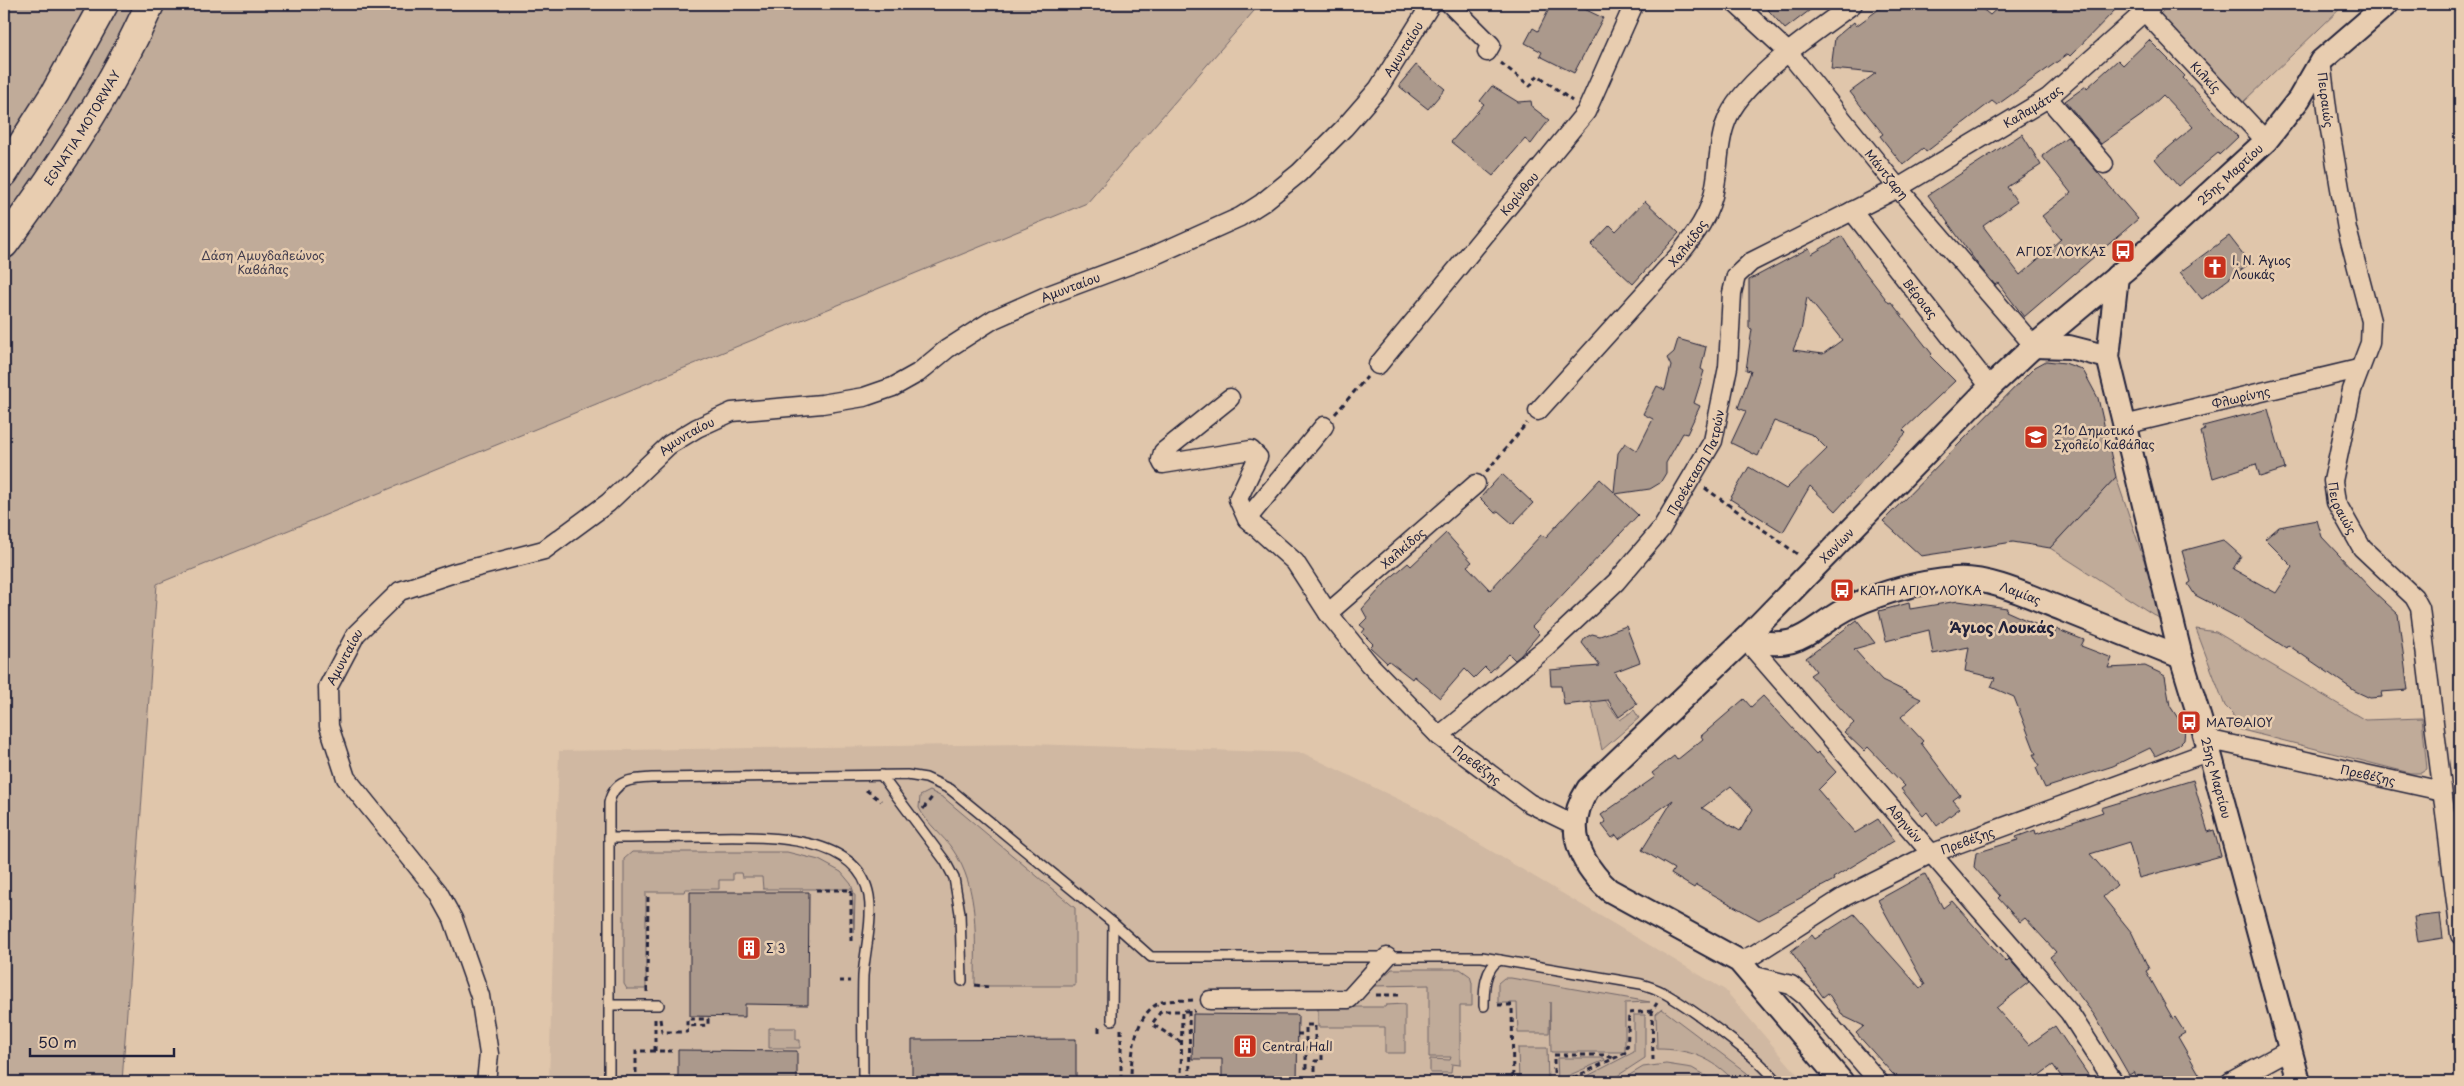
<svg xmlns="http://www.w3.org/2000/svg" width="2464" height="1086" viewBox="0 0 2464 1086" font-family="'Playpen Sans',sans-serif">
	<style>
		.built { fill: #d0b8a2 }
		.green { fill: #c0ab99; stroke: #71666a }
		.building { fill: #ab998c; stroke: #22223b; fill-rule: evenodd }
		.lines { fill: none; stroke-linecap: round; stroke-linejoin: round }
		.service-casing { stroke: #22223b; stroke-width: 12 }
		.minor-casing { stroke: #22223b; stroke-width: 21 }
		.tertiary-casing { stroke: #22223b; stroke-width: 26 }
		.motorway-casing { stroke: #22223b; stroke-width: 31 }
		.path { stroke: #22223b; stroke-width: 3; stroke-dasharray: 5 4; stroke-linecap: butt }
		.service { stroke: #e8cdb0; stroke-width: 9 }
		.minor { stroke: #e8cdb0; stroke-width: 18 }
		.tertiary { stroke: #e8cdb0; stroke-width: 22 }
		.motorway { stroke: #e8cdb0; stroke-width: 28 }
		.labels { text-anchor: middle; dominant-baseline: central; stroke-width: 5; stroke-linejoin: round; paint-order: stroke }
		.street-label { font-size: 12px; fill: #22223b; stroke: #e8cdb0 }
		.poi-label { font-size: 12px; fill: #22223b; stroke: #e8cdb0; text-anchor: start }
		.park-label { font-size: 12px; fill: #423d4e; stroke: #e8cdb0 }
		.quarter-label { font-size: 15px; font-weight: bold; fill: #22223b; stroke: #e8cdb0 }
	</style>
	<rect width="100%" height="100%" fill="#e0c6ab"/>
	<filter id="ink" filterUnits="userSpaceOnUse"><feTurbulence type="fractalNoise" baseFrequency=".02" numOctaves="2"/><feDisplacementMap in="SourceGraphic" scale="10" xChannelSelector="R" yChannelSelector="G"/><feConvolveMatrix kernelMatrix="1 2 1 2 8 2 1 2 1" color-interpolation-filters="sRGB"/></filter>
	<g filter="url(#ink)">
		<polygon class="built" points="1030,744 1303,753 1427,813 1725,990 1804,1082 549,1082 559,751"/>
		<g class="green">
			<polygon points="4,4 1260,4 1087,203 157,584 122,1082 4,1082"/>
			<polygon points="2170,4 2345,4 2242,103 2159,15"/>
			<polygon points="2116,477 2165,622 2050,548"/>
			<polygon points="2196,629 2216,632 2365,720 2422,718 2427,769 2421,773 2410,773 2238,729 2232,713 2225,706"/>
			<polygon points="1597,700 1605,700 1620,720 1634,710 1639,718 1602,750 1591,702"/>
			<path d="M930 791 944 798 1075 908V986H978L975 984C975 939 980 889 953 850 943 835 927 824 919 808L920 796Z"/>
			<polygon points="632,852 787,852 819,860 841,872 851,884 855,896 854,932 852,889 763,889 762,877 742,877 741,873 733,873 733,880 719,880 719,889 685,889 684,892 646,892 646,989 627,989 624,984 624,859"/>
			<polygon points="1392,969 1460,969 1470,976 1472,983 1472,1006 1460,1006 1460,1065 1452,1064 1451,1073 1430,1073 1430,1059 1450,1060 1451,1057 1429,1057 1429,985 1373,986"/>
			<polygon points="1504,978 1511,978 1650,1002 1625,1003 1625,1052 1551,1052 1550,1002 1549,1033 1518,1033 1517,1003 1498,1003 1498,983"/>
			<polygon points="1405,1004 1405,1053 1385,1053 1385,1027 1318,1027 1318,1007 1385,1007 1386,1005"/>
			<path d="M1662 1009 1747 1073 1756 1082H1735C1713 1058 1690 1049 1657 1049L1656 1014Z"/>
			<polygon points="1634,1015 1645,1015 1645,1058 1608,1082 1576,1082 1634,1052"/>
			<polygon points="769,1028 796,1028 796,1040 800,1040 800,1048 769,1048"/>
			<polygon points="1518,1048 1547,1048 1548,1082 1519,1082"/>
			<polygon points="1557,1058 1604,1058 1605,1060 1558,1080"/>
			<polygon points="1666,1064 1692,1068 1716,1082 1618,1082 1643,1067"/>
		</g>
		<g class="building">
			<polygon points="1556,4 1574,4 1603,18 1574,73 1540,56 1542,52 1525,43 1533,28 1538,31 1550,7 1554,8"/>
			<polygon points="1763,4 1818,4 1785,29"/>
			<polygon points="1886,4 1976,4 1990,15 2002,4 2121,4 2070,56 2068,54 1997,105 1992,101 1926,152 1923,148 1903,165 1880,136 1883,134 1850,92 1876,73 1831,69 1835,38 1854,22 1856,26"/>
			<polygon points="2149,40 2185,76 2183,78 2238,137 2219,155 2218,153 2178,186 2155,159 2193,127 2163,95 2142,115 2101,144 2065,101 2086,86 2087,88 2118,60 2123,65"/>
			<polygon points="1416,65 1445,89 1428,109 1400,87 1400,84"/>
			<polygon points="1492,86 1518,102 1531,101 1532,107 1549,120 1531,144 1525,139 1493,176 1451,142 1484,104 1480,101"/>
			<polygon points="2022,134 2041,165 2007,187 2017,202 1983,226 2020,275 2061,239 2042,216 2071,193 2042,156 2067,137 2138,219 2024,317 1998,283 1995,285 1979,266 1928,195"/>
			<polygon points="1645,201 1679,233 1633,284 1591,245 1610,225 1616,231"/>
			<path d="M1842 236 1861 267 1889 303 1891 302 1932 354 1930 356 1955 381 1903 430 1906 433 1836 511 1810 486 1783 532 1730 499 1749 467 1786 489 1827 449 1813 435 1774 421 1758 456 1731 443 1746 411 1738 408 1751 371 1746 370 1752 329 1749 328V280L1809 248 1812 254ZM1807 297 1842 340 1823 354 1793 350 1801 331Z"/>
			<polygon points="2229,236 2250,263 2202,299 2180,272"/>
			<polygon points="1678,339 1706,347 1701,369 1704,371 1694,403 1700,406 1687,434 1683,433 1666,463 1666,473 1660,483 1650,489 1615,494 1638,515 1532,627 1539,634 1520,656 1515,660 1509,654 1490,672 1485,667 1474,678 1465,669 1440,698 1414,676 1412,679 1389,661 1387,663 1370,647 1373,644 1362,633 1365,629 1360,625 1367,618 1362,609 1388,580 1408,563 1411,566 1446,533 1472,562 1467,566 1490,590 1541,535 1546,537 1600,479 1614,492 1618,453 1625,443 1637,451 1653,419 1643,414 1657,386 1665,390 1671,366 1667,358 1674,352"/>
			<polygon points="2046,361 2065,363 2081,369 2084,372 2098,398 2116,477 2050,548 2013,542 1921,556 1883,521 2035,367"/>
			<polygon points="2268,409 2285,469 2260,477 2256,464 2213,478 2201,432 2205,430 2203,426"/>
			<polygon points="1502,474 1533,503 1513,524 1498,511 1495,513 1480,498"/>
			<polygon points="2317,520 2322,537 2372,590 2398,614 2408,690 2381,692 2382,697 2370,698 2355,691 2288,645 2286,648 2246,622 2195,595 2188,584 2191,582 2182,551 2223,540 2241,556 2233,569 2276,593 2293,567 2265,539 2279,527"/>
			<polygon points="1958,601 2007,608 2006,611 2055,633 2056,629 2084,640 2081,646 2112,658 2108,668 2145,666 2160,673 2165,676 2170,706 2185,729 2184,740 2179,745 2155,756 2150,748 2113,766 2045,788 2036,768 2039,766 2033,754 2036,754 2014,697 1991,687 1995,678 1965,671 1969,647 1933,654 1929,630 1886,641 1879,611 1909,603 1910,609"/>
			<polygon points="1857,620 1875,643 1854,649 1882,680 1921,699 1901,717 1923,741 1921,743 1960,795 1953,800 1960,808 1937,826 1927,812 1923,816 1901,789 1905,786 1868,747 1864,751 1844,732 1854,723 1810,675 1816,671 1806,658"/>
			<polygon points="1626,626 1640,662 1614,672 1637,704 1619,717 1608,700 1564,705 1561,686 1551,686 1550,670 1600,666 1582,643 1585,638 1592,634 1600,636"/>
			<path d="M1763 696 1816 754 1818 752 1836 772 1818 790 1855 833 1878 819 1894 841 1833 878 1834 880 1759 920 1696 885 1694 888 1671 874 1674 869 1642 850 1673 800 1619 839 1616 835 1612 838 1602 825 1606 822 1601 815 1655 777 1652 773 1674 756 1677 760 1703 739 1701 736 1744 699 1751 707ZM1731 786 1753 809 1740 831 1702 808Z"/>
			<polygon points="2193,780 2208,832 2214,830 2221,856 2139,878 2129,842 2090,854 2117,885 2103,897 2132,933 2149,969 2146,971 2173,1019 2175,1017 2185,1033 2178,1037 2201,1077 2191,1082 2140,1082 2134,1072 2129,1075 2095,1016 2050,957 2056,952 2025,918 2020,922 1998,898 2000,896 1974,867 1976,853 2018,840 2016,837 2035,830 2036,834 2103,812 2101,808"/>
			<polygon points="1925,874 1943,908 1952,901 2006,962 2009,959 2029,982 1996,1008 2029,1045 2055,1026 2093,1082 2065,1082 2053,1065 2030,1082 1900,1082 1856,1033 1864,1026 1843,1016 1828,993 1823,997 1791,951 1812,935 1815,939 1854,914 1920,988 1925,985 1878,900"/>
			<polygon points="690,892 809,892 808,1005 745,1004 745,1017 690,1016"/>
			<polygon points="2440,914 2443,938 2418,942 2414,917"/>
			<polygon points="1193,1014 1298,1015 1297,1082 1222,1082 1222,1059 1192,1059"/>
			<polygon points="1076,1039 1076,1082 912,1082 912,1040"/>
			<polygon points="678,1050 797,1051 797,1082 678,1082"/>
		</g>
		<g class="lines">
			<g class="service-casing">
				<g id="service">
					<polyline points="881,775 945,861 954,878 960,913 962,981"/>
					<path d="M609 838C641 838 672 837 704 837 753 837 858 830 869 896 873 921 865 950 863 976 862 1011 863 1047 863 1082"/>
					<polyline points="609,1005 659,1005"/>
					<path d="M1484 1006C1484 991 1484 968 1500 960"/>
					<polyline points="1112,1020 1113,923"/>
					<path d="M609 1082V803C614 779 633 779 654 778L907 775 926 778 950 789 1113 923 1151 957H1482L1641 984C1648 986 1655 988 1662 992 1685 1004 1765 1061 1776 1082"/>
				</g>
			</g>
			<g class="minor-casing">
				<g id="minor">
					<polyline points="1450,4 1491,45 1487,52"/>
					<path id="s1" d="M1736 4 1788 52 1898 188 2034 346"/>
					<path id="s2" d="M2145 12 2266 141"/>
					<path id="s3" d="M2321 61 2329 124 2347 229 2371 321 2370 343 2352 390 2333 481 2336 502 2362 548 2414 597 2420 608 2460 935"/>
					<polyline points="2048,98 2104,164"/>
					<path id="s4" d="M1852 211 1990 387"/>
					<path id="s5" d="M1378 365 1586 112 1634 4"/>
					<path id="s6" d="M1230 398 1163 452 1161 460 1163 464 1251 450 1258 457 1238 499 1247 519 1295 562 1328 613 1369 664 1439 736 1529 803 1576 826"/>
					<path id="s7" d="M1538 411 1678 256C1695 235 1711 214 1715 186 1719 166 1718 142 1726 122 1741 80 1817 31 1853 4"/>
					<path id="s8" d="M2124 425 2358 369"/>
					<polyline points="1247,519 1324,426"/>
					<path id="s9" d="M1328 613 1476 484"/>
					<path id="s10" d="M1745 639 2069 1012 2114 1082"/>
					<path id="s11" d="M1439 736 1547 647 1616 582 1661 529 1713 441 1728 367 1732 293 1736 276 1751 262 1898 188 2048 98 2153 4"/>
					<path id="s12" d="M2206 739 2442 791"/>
					<path id="s13" d="M1739 961 1755 954 1844 897 1930 854 2210 751"/>
					<polyline points="1751,975 1791,985 1805,996 1879,1082"/>
					<polyline points="1210,1000 1349,999 1387,957"/>
					<path id="s14" d="M486 1082 489 1054 480 996 453 919 438 892 346 778 329 726 328 687 356 634 400 591 454 573 544 550 608 503 669 445 697 428 732 412 822 404 864 397 893 387 918 373 947 349 994 319 1046 296 1153 256 1240 217 1262 203 1299 173 1344 128 1378 89 1431 4"/>
					<polyline points="2230,1082 2289,1050"/>
				</g>
			</g>
			<g class="tertiary-casing">
				<g id="tertiary">
					<path id="s15" d="M2117 276 2108 357 2181 657 2206 739 2299 1082"/>
					<polyline points="2034,346 2069,347 2108,357"/>
					<path id="s16" d="M1745 639C1804 654 1808 627 1852 606 1885 591 1920 582 1955 579 1989 576 2033 598 2064 610 2103 626 2142 641 2181 657"/>
					<path id="s17" d="M1842 1082 1739 961 1609 890C1579 862 1563 827 1588 789L1745 639 1990 387 2034 346 2132 264 2266 141 2299 99 2321 61 2387 4"/>
				</g>
			</g>
			<g class="motorway-casing">
				<g id="motorway">
					<polyline points="4,173 55,93 104,4"/>
					<path id="s18" d="M4 244C59 169 112 89 150 4"/>
				</g>
			</g>
			<g class="path">
				<polyline points="1501,63 1530,86 1538,75 1572,101"/>
				<polyline points="1335,414 1367,377"/>
				<polyline points="1486,472 1527,423"/>
				<polyline points="1705,488 1800,556"/>
				<polyline points="866,790 881,801"/>
				<polyline points="923,809 933,796"/>
				<polyline points="816,890 851,890 851,945"/>
				<polyline points="839,981 850,981"/>
				<polyline points="975,985 988,987"/>
				<polyline points="647,992 648,894"/>
				<polyline points="1376,995 1400,995"/>
				<polyline points="1498,1005 1512,1005 1513,1082"/>
				<polyline points="1189,1011 1190,1081 1222,1081"/>
				<polyline points="660,1019 662,1032 687,1032 687,1019 708,1019 708,1025 687,1026"/>
				<polyline points="1121,1029 1121,1082"/>
				<polyline points="1099,1032 1099,1025"/>
				<polyline points="1297,1034 1306,1034"/>
				<polyline points="1181,1042 1152,1024 1161,1011 1182,1011"/>
				<polyline points="655,1051 655,1019"/>
				<polyline points="1653,1060 1652,1011 1657,1003"/>
				<polyline points="1306,1069 1306,1025 1315,1025 1315,1049 1322,1049 1322,1061 1315,1061 1315,1082"/>
				<polyline points="1190,1081 1181,1081 1182,1011 1195,1011"/>
				<polyline points="636,1082 636,1051 672,1051"/>
				<path d="M1131 1082C1131 1058 1133 1016 1159 1003 1168 999 1184 1001 1194 1000"/>
				<polyline points="1554,1082 1554,1055 1605,1055 1613,1058"/>
				<polyline points="1565,1082 1627,1052 1629,1013 1652,1011"/>
			</g>
			<use href="#service" class="service"/>
			<use href="#minor" class="minor"/>
			<use href="#tertiary" class="tertiary"/>
			<use href="#motorway" class="motorway"/>
		</g>
	</g>
	<defs>
		<g id="bus-square" transform="scale(1.25)"><rect x="-9" y="-9" width="18" height="18" rx="4" fill="#c8321e" stroke="#e8cdb0"/><path d="M-5-6H5V4H4V6H2V4H-2V6H-4V4H-5ZM-3.5-4V0h7V-4ZM-3.5 1.2v1.5H-2V1.2ZM2 1.2v1.5H3.5V1.2Z" fill="#fff"/></g>
		<g id="church-square" transform="scale(1.25)"><rect x="-9" y="-9" width="18" height="18" rx="4" fill="#c8321e" stroke="#e8cdb0"/><path d="M-1.2-6h2.4v3.5h3.3v2.4h-3.3V6h-2.4V-.1h-3.3v-2.4h3.3Z" fill="#fff"/></g>
		<g id="school-square" transform="scale(1.25)"><rect x="-9" y="-9" width="18" height="18" rx="4" fill="#c8321e" stroke="#e8cdb0"/><path d="M0-5L7-2L0 1L-7-2ZM-4 1L0 2.5L4 1V4Q0 6-4 4Z" fill="#fff"/></g>
		<g id="building-square" transform="scale(1.25)"><rect x="-9" y="-9" width="18" height="18" rx="4" fill="#c8321e" stroke="#e8cdb0"/><path d="M-4-6H4V6H1V3H-1V6H-4ZM-2.5-4.3h1.7v1.8h-1.7ZM.8-4.3h1.7v1.8H.8ZM-2.5-1h1.7V.8h-1.7ZM.8-1h1.7V.8H.8Z" fill="#fff"/></g>
	</defs>
	<g fill-rule="evenodd">
		<use href="#bus-square" x="2123" y="251"/>
		<use href="#church-square" x="2215" y="267"/>
		<use href="#school-square" x="2036" y="437"/>
		<use href="#bus-square" x="1842" y="590"/>
		<use href="#bus-square" x="2189" y="722"/>
		<use href="#building-square" x="749" y="948"/>
		<use href="#building-square" x="1245" y="1046"/>
	</g>
	<g class="labels">
		<g class="street-label">
			<text stroke="none"><textPath href="#s14" startOffset="1734">Αμυνταίου</textPath></text>
			<text stroke="none"><textPath href="#s2" startOffset="89">Κιλκίς</textPath></text>
			<text stroke="none"><textPath href="#s3" startOffset="39">Πειραιώς</textPath></text>
			<text stroke="none"><textPath href="#s11" startOffset="916">Καλαμάτας</textPath></text>
			<text stroke="none"><textPath href="#s18" startOffset="140">EGNATIA MOTORWAY</textPath></text>
			<text stroke="none"><textPath href="#s1" startOffset="228">Μάντζαρη</textPath></text>
			<text stroke="none"><textPath href="#s17" startOffset="1310">25ης Μαρτίου</textPath></text>
			<text stroke="none"><textPath href="#s5" startOffset="222">Κορίνθου</textPath></text>
			<text stroke="none"><textPath href="#s7" startOffset="225">Χαλκίδος</textPath></text>
			<text stroke="none"><textPath href="#s14" startOffset="1314">Αμυνταίου</textPath></text>
			<text stroke="none"><textPath href="#s4" startOffset="111">Βέροιας</textPath></text>
			<text stroke="none"><textPath href="#s8" startOffset="120">Φλωρίνης</textPath></text>
			<text stroke="none"><textPath href="#s14" startOffset="894">Αμυνταίου</textPath></text>
			<text stroke="none"><textPath href="#s11" startOffset="380">Προέκταση Πατρών</textPath></text>
			<text stroke="none"><textPath href="#s3" startOffset="459">Πειραιώς</textPath></text>
			<text stroke="none"><textPath href="#s17" startOffset="769">Χανίων</textPath></text>
			<text stroke="none"><textPath href="#s9" startOffset="99">Χαλκίδος</textPath></text>
			<text stroke="none"><textPath href="#s16" startOffset="292">Λαμίας</textPath></text>
			<text stroke="none"><textPath href="#s14" startOffset="474">Αμυνταίου</textPath></text>
			<text stroke="none"><textPath href="#s6" startOffset="605">Πρεβέζης</textPath></text>
			<text stroke="none"><textPath href="#s12" startOffset="166">Πρεβέζης</textPath></text>
			<text stroke="none"><textPath href="#s15" startOffset="516">25ης Μαρτίου</textPath></text>
			<text stroke="none"><textPath href="#s10" startOffset="244">Αθηνών</textPath></text>
			<text stroke="none"><textPath href="#s13" startOffset="259">Πρεβέζης</textPath></text>
		</g>
		<g class="poi-label">
			<text x="2106" y="251" text-anchor="end">ΑΓΙΟΣ ΛΟΥΚΑΣ</text>
			<text x="2232" y="260">Ι. Ν. Άγιος<tspan x="2232" dy="14">Λουκάς</tspan></text>
			<text x="2054" y="430">21ο Δημοτικό<tspan x="2054" dy="14">Σχολείο Καβάλας</tspan></text>
			<text x="1860" y="590">ΚΑΠΗ ΑΓΙΟΥ ΛΟΥΚΑ</text>
			<text x="2206" y="722">ΜΑΤΘΑΙΟΥ</text>
			<text x="766" y="948">Σ 3</text>
			<text x="1262" y="1046">Central Hall</text>
		</g>
		<g class="park-label">
			<text x="263" y="255">Δάση Αμυγδαλεώνος<tspan x="263" dy="14">Καβάλας</tspan></text>
		</g>
		<g class="quarter-label">
			<text x="2002" y="626">Άγιος Λουκάς</text>
		</g>
	</g>
	<rect width="2464" height="1086" fill="none" stroke="#e8cdb0" stroke-width="20"/>
	<rect x="10" y="10" width="2444" height="1066" fill="none" stroke="#22223b" stroke-width="2" filter="url(#ink)"/>
	<path d="M30 1048v8h144v-8" fill="none" stroke="#22223b" stroke-width="2.5"/>
	<text x="38" y="1048" font-size="15" fill="#22223b" stroke="#e8cdb0" stroke-width="4" paint-order="stroke">50 m</text>
</svg>
